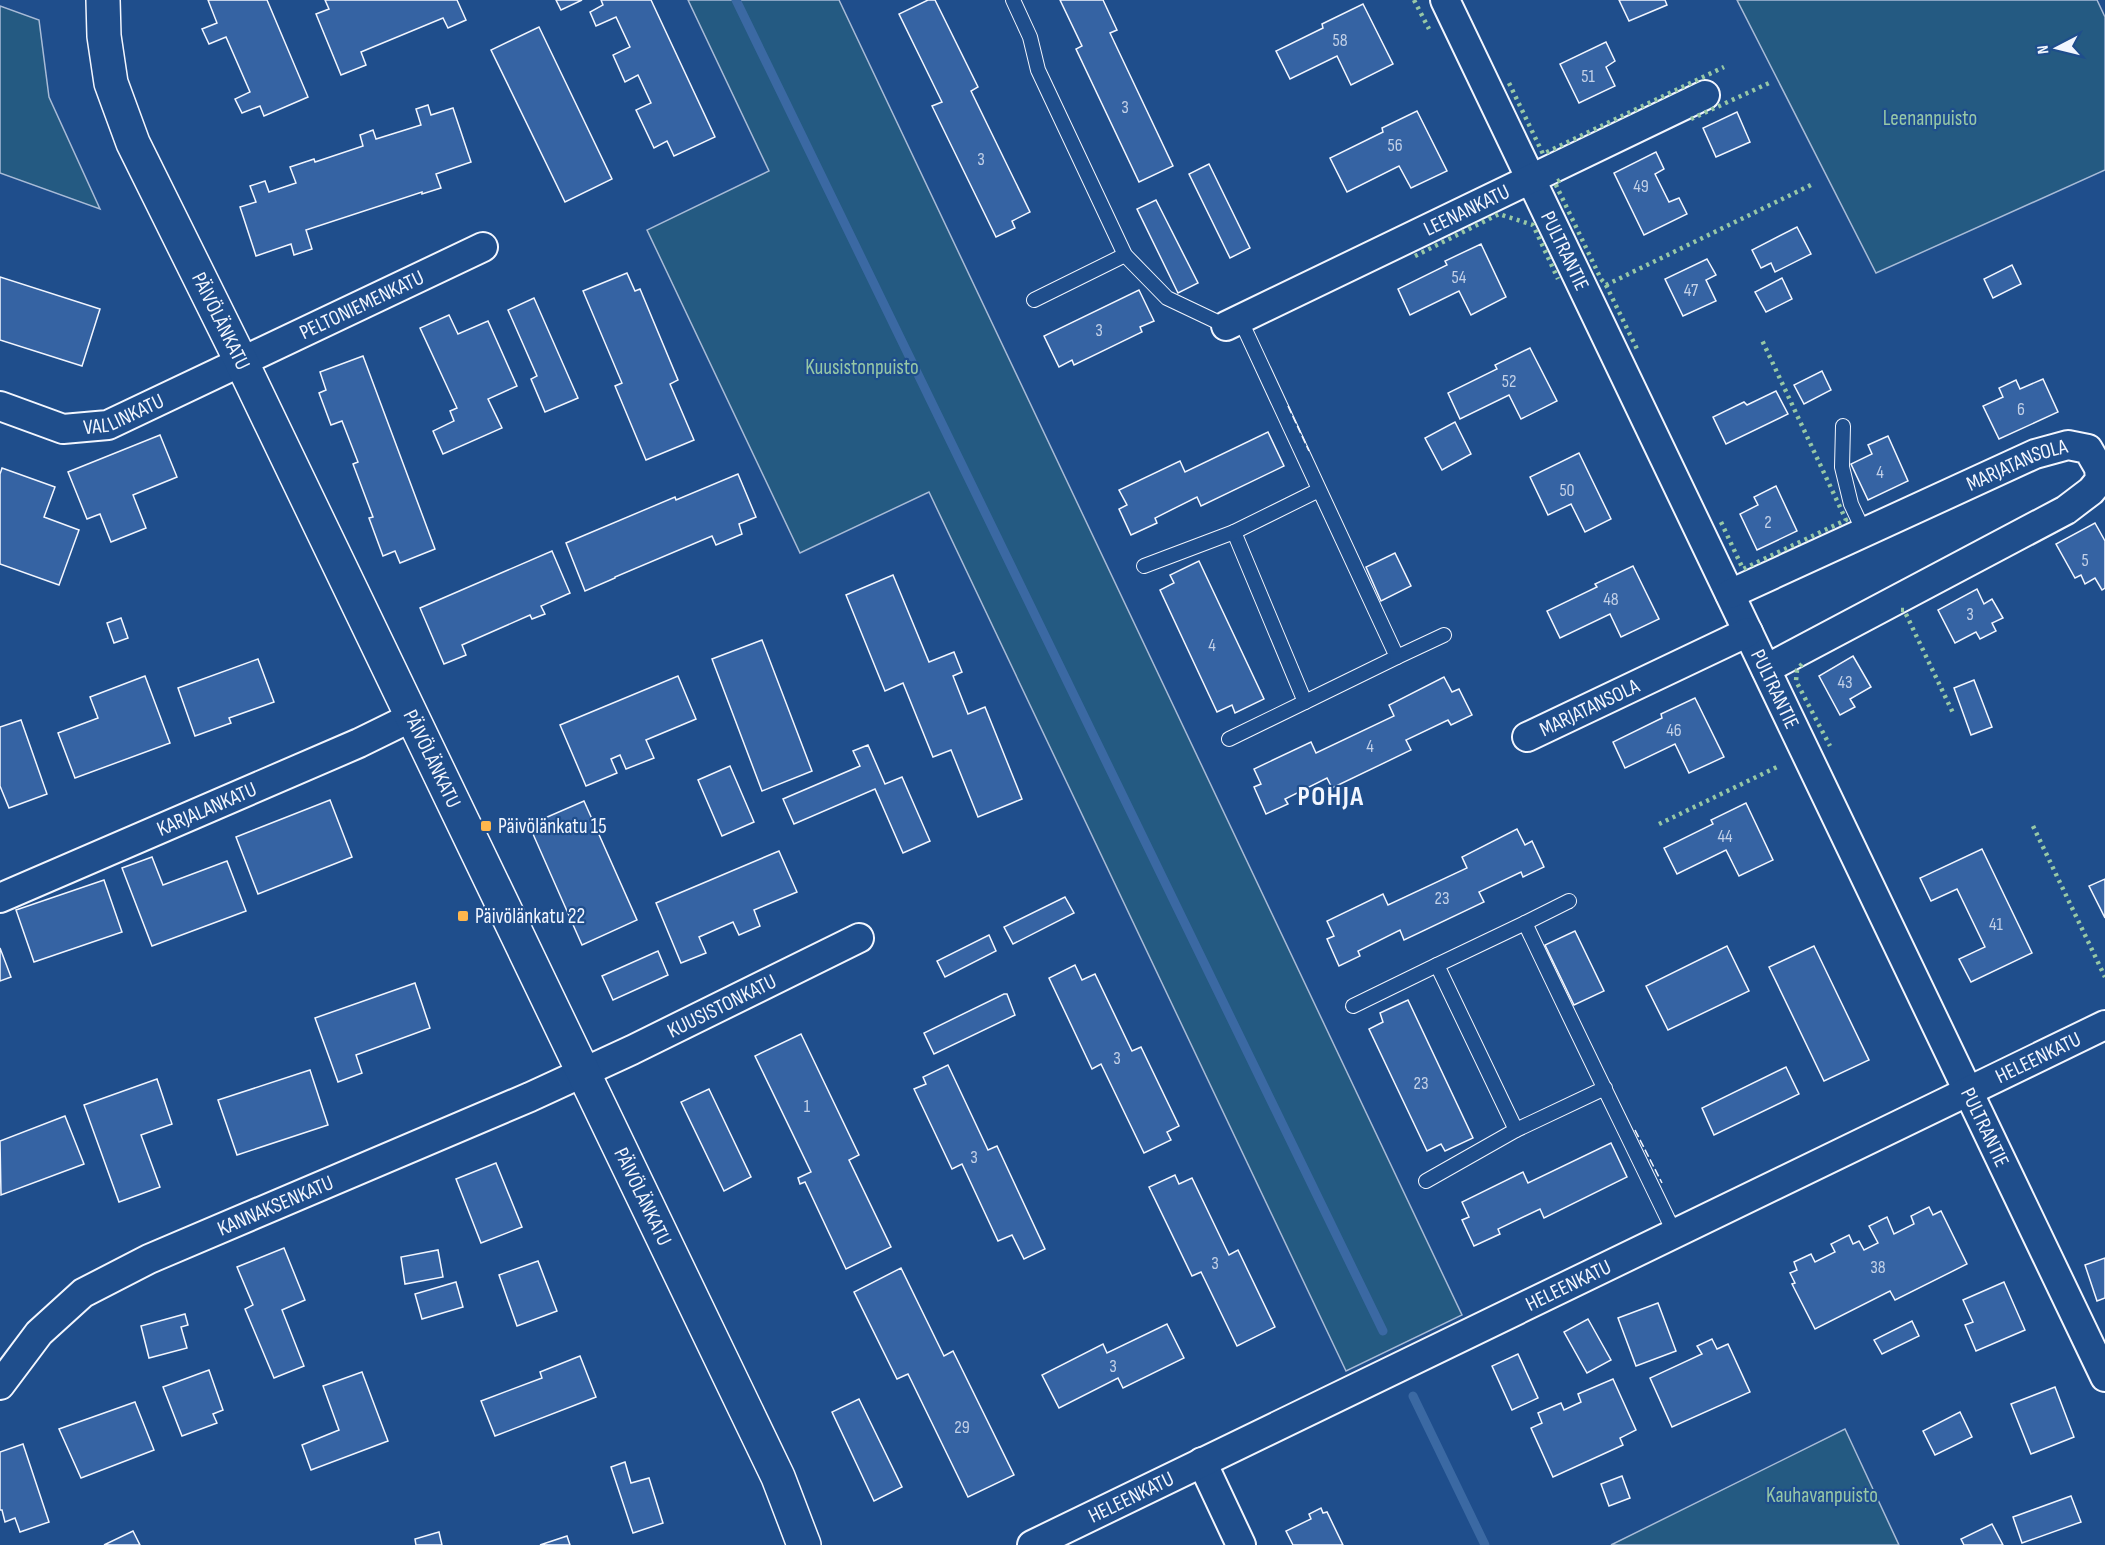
<svg xmlns="http://www.w3.org/2000/svg" width="2105" height="1545" viewBox="0 0 2105 1545" font-family="'Sofia Sans Condensed',sans-serif">
	<style>
		.green { fill: #245a82; stroke: #a8bbd7; stroke-width: 1.5 }
		.lines { fill: none; stroke-linecap: round; stroke-linejoin: round }
		.stream { stroke: #3b69a3; stroke-width: 9 }
		.building { fill: #3563a3; stroke: #f2f6ff; stroke-width: 1.5 }
		.service-casing { stroke: #f2f6ff; stroke-width: 16 }
		.minor-casing { stroke: #f2f6ff; stroke-width: 32 }
		.tertiary-casing { stroke: #f2f6ff; stroke-width: 36 }
		.service { stroke: #1f4e8c; stroke-width: 14 }
		.minor { stroke: #1f4e8c; stroke-width: 28 }
		.tertiary { stroke: #1f4e8c; stroke-width: 33 }
		.hedge { stroke: #97c8a6; stroke-width: 4.5; stroke-dasharray: 3 4.5; stroke-linecap: butt }
		.fence { stroke: #f2f6ff; stroke-width: 1.5; stroke-dasharray: 8 3; stroke-linecap: butt }
		.poi-dot { fill: #ffb74d; stroke: #1f4e8c; stroke-width: 2 }
		.labels { text-anchor: middle; dominant-baseline: central; stroke-width: 4.5; stroke-linejoin: round; paint-order: stroke }
		.number-label { font-size: 18px; fill: #c3d1e8 }
		.park-label { font-size: 21px; fill: #97c8a6; stroke: #1f4e8c }
		.street-label { font-size: 21px; fill: #f2f6ff; stroke: #1f4e8c }
		.poi-label { font-size: 21px; fill: #f2f6ff; stroke: #1f4e8c; text-anchor: start }
		.district-label { font-size: 27px; font-weight: bold; letter-spacing: 1.5px; fill: #f2f6ff; stroke: #1f4e8c }
	</style>
	<rect width="100%" height="100%" fill="#1f4e8c"/>
	<g class="green">
		<polygon points="688,0 839,0 1462,1315 1346,1371 929,492 800,553 647,230 769,171"/>
		<polygon points="1737,0 2097,0 2105,17 2105,170 1876,273"/>
		<polygon points="0,6 39,20 49,97 100,209 0,173"/>
		<polygon points="1845,1429 1899,1545 1611,1545"/>
	</g>
	<g class="lines">
		<g class="stream">
			<polyline points="736,0 1383,1331"/>
			<polyline points="1413,1396 1485,1545"/>
		</g>
	</g>
	<g class="building">
		<polygon points="208,0 267,0 308,97 264,116 260,106 242,113 235,99 250,92 226,37 209,44 202,29 217,23"/>
		<polygon points="325,0 457,0 466,20 448,28 443,18 361,52 366,65 341,75 316,14 329,9"/>
		<polygon points="556,0 582,0 561,10"/>
		<polygon points="601,0 651,0 715,137 674,156 667,141 654,148 636,110 651,103 638,75 625,82 613,55 630,47 616,17 596,26 590,12 603,5"/>
		<polygon points="928,0 935,0 978,87 971,91 1030,212 1012,221 1015,228 996,237 932,106 942,102 899,14"/>
		<polygon points="1060,0 1103,0 1117,30 1110,33 1173,166 1139,182 1076,49 1082,46"/>
		<polygon points="1619,0 1665,0 1667,5 1629,21"/>
		<polygon points="1363,4 1393,64 1351,85 1337,56 1290,79 1276,51 1323,28 1322,24"/>
		<polygon points="539,27 612,179 565,202 491,50"/>
		<polygon points="1606,42 1615,61 1606,67 1615,86 1579,103 1560,64"/>
		<polygon points="428,105 431,115 453,108 471,162 436,174 441,188 422,194 422,192 306,230 312,249 294,255 291,244 256,256 240,207 256,202 250,186 265,181 269,192 296,183 290,167 314,159 315,162 363,146 360,135 373,130 376,139 421,125 416,109"/>
		<polygon points="1417,111 1447,171 1411,188 1399,166 1347,192 1330,158 1383,132 1382,128"/>
		<polygon points="1737,112 1750,142 1716,157 1703,128"/>
		<polygon points="1656,152 1664,169 1655,174 1669,202 1679,198 1687,214 1644,235 1614,173"/>
		<polygon points="1209,164 1250,248 1230,258 1189,174"/>
		<polygon points="1156,200 1198,283 1178,293 1137,209"/>
		<polygon points="1797,227 1811,254 1775,272 1771,263 1761,268 1752,250"/>
		<polygon points="1481,244 1506,297 1471,315 1459,291 1410,315 1398,289 1447,265 1445,261"/>
		<polygon points="1707,259 1716,275 1706,280 1716,301 1683,316 1665,279"/>
		<polygon points="2012,265 2021,284 1993,298 1984,279"/>
		<polygon points="627,273 635,291 640,289 678,380 670,384 694,440 646,460 615,386 622,383 583,291"/>
		<polygon points="0,277 100,309 82,366 0,340"/>
		<polygon points="1782,278 1792,299 1766,312 1755,292"/>
		<polygon points="1139,290 1154,321 1140,327 1142,332 1074,365 1072,360 1059,367 1044,336"/>
		<polygon points="534,298 578,398 545,412 531,379 537,376 508,310"/>
		<polygon points="449,315 458,334 488,321 517,386 488,399 502,428 443,454 433,431 454,421 450,411 457,408 420,328"/>
		<polygon points="1530,348 1557,401 1521,419 1509,395 1460,419 1448,393 1497,369 1495,365"/>
		<polygon points="363,356 435,549 400,563 395,551 383,556 369,518 373,517 353,464 358,462 342,421 331,425 319,393 326,390 320,372"/>
		<polygon points="1822,371 1831,390 1804,404 1794,385"/>
		<polygon points="2043,379 2058,412 1999,439 1983,406 2003,397 1999,388 2016,380 2020,389"/>
		<polygon points="1776,391 1788,414 1726,444 1713,417 1744,402 1747,405"/>
		<polygon points="1455,422 1471,454 1442,470 1425,438"/>
		<polygon points="1268,432 1284,466 1201,506 1197,497 1155,518 1157,523 1131,535 1119,509 1127,505 1119,490 1180,461 1185,472"/>
		<polygon points="160,435 177,477 133,495 146,528 111,542 100,514 87,519 68,472"/>
		<polygon points="1888,436 1908,481 1868,500 1851,464 1872,454 1868,445"/>
		<polygon points="1579,453 1611,519 1585,532 1571,504 1548,515 1530,477"/>
		<polygon points="2,468 55,487 44,517 79,530 59,585 0,564 0,474"/>
		<polygon points="738,474 756,517 739,524 742,534 716,545 712,536 615,577 615,578 585,591 566,543 675,497 676,500"/>
		<polygon points="1776,486 1797,531 1757,550 1740,514 1758,505 1754,497"/>
		<polygon points="2095,523 2105,541 2105,588 2102,590 2095,578 2085,584 2081,575 2075,578 2056,544"/>
		<polygon points="552,551 570,593 541,606 545,614 532,619 530,615 462,645 466,655 444,664 420,608"/>
		<polygon points="1395,553 1411,586 1381,601 1366,567"/>
		<polygon points="1199,561 1264,699 1235,713 1232,705 1217,712 1160,590 1174,583 1170,575"/>
		<polygon points="1633,566 1659,619 1621,637 1610,614 1560,638 1547,611 1597,587 1595,584"/>
		<polygon points="893,575 929,662 954,652 962,672 953,676 968,714 985,707 1022,799 978,817 951,750 933,757 903,683 885,691 846,595"/>
		<polygon points="1977,589 1984,604 1992,599 2003,618 1992,623 1996,631 1980,639 1976,632 1955,643 1938,610"/>
		<polygon points="121,618 128,638 114,643 107,623"/>
		<polygon points="762,640 812,771 762,791 712,659"/>
		<polygon points="1853,656 1871,687 1850,699 1855,707 1840,715 1819,676"/>
		<polygon points="258,659 274,702 229,718 231,723 195,736 178,688"/>
		<polygon points="145,676 170,743 75,778 58,733 98,718 90,697"/>
		<polygon points="678,676 696,719 646,740 654,758 626,769 620,755 611,759 617,773 586,786 560,725"/>
		<polygon points="1444,677 1452,692 1459,689 1472,715 1451,725 1448,720 1406,740 1411,750 1332,788 1327,778 1285,799 1288,804 1266,814 1254,787 1261,784 1254,769 1311,742 1316,753 1394,716 1389,705"/>
		<polygon points="1974,680 1992,727 1971,735 1954,688"/>
		<polygon points="1695,698 1724,757 1689,773 1675,744 1625,768 1613,742 1662,718 1661,714"/>
		<polygon points="21,720 47,794 9,808 0,786 0,727"/>
		<polygon points="868,745 885,784 902,777 930,841 903,853 875,789 794,824 783,799 860,766 853,751"/>
		<polygon points="730,766 754,822 722,836 698,780"/>
		<polygon points="330,800 352,857 258,894 236,837"/>
		<polygon points="584,801 637,920 582,945 529,825"/>
		<polygon points="1746,803 1773,860 1739,876 1726,850 1677,874 1664,848 1713,824 1711,820"/>
		<polygon points="1517,829 1525,845 1532,841 1544,867 1523,877 1521,872 1479,892 1484,902 1404,940 1400,930 1358,951 1360,956 1339,966 1327,939 1334,936 1327,921 1383,894 1388,905 1467,868 1462,857"/>
		<polygon points="1982,849 2032,953 1971,982 1959,959 1985,947 1957,889 1931,901 1920,878"/>
		<polygon points="779,851 797,892 754,910 760,926 739,935 733,922 699,937 706,953 681,963 656,903"/>
		<polygon points="152,857 163,885 227,861 246,911 152,946 122,868"/>
		<polygon points="2105,879 2105,918 2089,886"/>
		<polygon points="104,880 122,932 34,962 16,910"/>
		<polygon points="1065,897 1074,913 1013,944 1004,927"/>
		<polygon points="1575,931 1604,991 1574,1005 1545,945"/>
		<polygon points="989,935 996,951 945,977 937,961"/>
		<polygon points="1727,946 1749,991 1668,1030 1646,986"/>
		<polygon points="1814,946 1869,1060 1824,1081 1769,967"/>
		<polygon points="0,948 11,977 0,981"/>
		<polygon points="658,951 668,975 613,1000 602,976"/>
		<polygon points="1075,965 1082,980 1095,974 1132,1051 1141,1047 1179,1126 1167,1132 1171,1140 1144,1153 1101,1064 1092,1069 1049,978"/>
		<polygon points="415,983 430,1028 356,1055 362,1073 338,1082 315,1018"/>
		<polygon points="1004,994 1007,994 1015,1015 934,1054 924,1033"/>
		<polygon points="1408,1000 1473,1138 1445,1151 1441,1144 1427,1151 1369,1029 1383,1022 1380,1013"/>
		<polygon points="801,1034 859,1155 849,1160 891,1247 846,1269 805,1182 800,1184 798,1178 811,1172 755,1056"/>
		<polygon points="948,1065 988,1150 997,1146 1045,1249 1024,1259 1012,1235 998,1241 962,1164 952,1169 914,1089 926,1084 923,1077"/>
		<polygon points="1786,1067 1799,1094 1714,1135 1702,1108"/>
		<polygon points="310,1070 328,1125 237,1155 218,1100"/>
		<polygon points="157,1079 172,1124 141,1135 160,1187 119,1202 84,1105"/>
		<polygon points="709,1089 751,1177 724,1191 681,1102"/>
		<polygon points="65,1116 84,1164 1,1195 0,1141"/>
		<polygon points="1611,1143 1627,1177 1544,1218 1540,1209 1498,1229 1500,1234 1474,1246 1462,1220 1469,1217 1462,1202 1523,1172 1528,1183"/>
		<polygon points="496,1163 522,1227 481,1243 456,1179"/>
		<polygon points="1175,1175 1179,1184 1192,1178 1229,1255 1238,1250 1275,1327 1237,1346 1201,1272 1192,1276 1149,1187"/>
		<polygon points="1929,1207 1933,1215 1941,1211 1967,1264 1895,1300 1890,1291 1815,1329 1792,1284 1795,1283 1790,1273 1797,1270 1794,1262 1811,1254 1815,1262 1835,1252 1831,1244 1849,1235 1853,1244 1859,1241 1864,1250 1878,1243 1869,1226 1887,1217 1894,1234 1914,1224 1911,1216"/>
		<polygon points="284,1248 305,1300 282,1310 304,1366 274,1378 245,1309 253,1305 237,1267"/>
		<polygon points="438,1250 443,1277 405,1284 401,1257"/>
		<polygon points="2105,1258 2105,1298 2097,1301 2085,1265"/>
		<polygon points="538,1261 557,1311 517,1326 499,1275"/>
		<polygon points="901,1268 944,1356 953,1351 1014,1475 968,1497 908,1374 897,1379 854,1292"/>
		<polygon points="456,1282 463,1307 422,1319 415,1294"/>
		<polygon points="2004,1282 2025,1330 1976,1351 1965,1325 1973,1322 1963,1300"/>
		<polygon points="1658,1303 1676,1351 1636,1366 1618,1318"/>
		<polygon points="185,1314 188,1325 181,1327 187,1348 149,1358 141,1326"/>
		<polygon points="1588,1319 1611,1360 1587,1373 1564,1332"/>
		<polygon points="1912,1321 1919,1336 1882,1354 1874,1340"/>
		<polygon points="1167,1324 1184,1358 1123,1388 1118,1378 1059,1408 1042,1375 1103,1344 1107,1353"/>
		<polygon points="1712,1339 1717,1349 1728,1344 1750,1392 1672,1427 1650,1378 1702,1354 1697,1346"/>
		<polygon points="1518,1354 1538,1398 1512,1410 1492,1366"/>
		<polygon points="580,1356 596,1397 495,1436 481,1401 542,1378 540,1372"/>
		<polygon points="209,1370 223,1410 213,1414 217,1423 182,1436 163,1387"/>
		<polygon points="362,1372 388,1441 311,1470 302,1445 339,1430 323,1386"/>
		<polygon points="1613,1379 1636,1430 1620,1438 1623,1445 1553,1477 1531,1428 1542,1423 1538,1413 1561,1403 1564,1410 1581,1402 1578,1394"/>
		<polygon points="2055,1387 2074,1437 2031,1454 2011,1404"/>
		<polygon points="859,1399 902,1487 874,1501 832,1412"/>
		<polygon points="135,1402 154,1450 81,1478 59,1429"/>
		<polygon points="1960,1412 1972,1437 1935,1455 1923,1431"/>
		<polygon points="23,1444 49,1522 20,1532 15,1518 5,1522 2,1510 0,1510 0,1452"/>
		<polygon points="625,1462 631,1483 649,1478 663,1523 633,1533 611,1467"/>
		<polygon points="1622,1476 1630,1498 1609,1506 1601,1484"/>
		<polygon points="2071,1496 2081,1522 2022,1543 2013,1517"/>
		<polygon points="1321,1508 1323,1513 1327,1512 1343,1545 1293,1545 1286,1531 1311,1519 1309,1514"/>
		<polygon points="1992,1524 2003,1545 1964,1545 1961,1539"/>
		<polygon points="133,1531 140,1545 104,1545"/>
		<polygon points="439,1532 442,1545 416,1545 415,1539"/>
		<polygon points="567,1536 570,1545 540,1545"/>
	</g>
	<g class="lines">
		<g class="service-casing">
			<g id="service">
				<polyline points="1013,0 1030,37 1038,70 1125,255 1167,298 1226,326"/>
				<polyline points="1034,300 1125,255"/>
				<polyline points="1240,319 1397,657 1305,702 1234,532 1319,490"/>
				<polyline points="1843,426 1842,467 1851,504 1864,532"/>
				<polyline points="1144,566 1234,532"/>
				<polyline points="1397,657 1444,635"/>
				<polyline points="1229,739 1305,702"/>
				<polyline points="1525,923 1569,901"/>
				<polyline points="1353,1006 1437,965"/>
				<path d="M1605 1088 1516 1130 1437 965 1525 923C1574 1027 1625 1130 1675 1234"/>
				<polyline points="1426,1181 1516,1130"/>
			</g>
		</g>
		<g class="minor-casing">
			<g id="minor">
				<path id="s1" d="M1445 0 2105 1377"/>
				<path id="s2" d="M1226 326 1705 95"/>
				<path id="s3" d="M0 406 63 429 108 425 483 247"/>
				<path id="s4" d="M1730 594 2035 454 2068 445 2088 449 2099 468 2100 480 2091 491 2066 510 1766 669"/>
				<path id="s5" d="M1527 737 1748 632"/>
				<path id="s6" d="M0 898 359 743 412 717"/>
				<path id="s7" d="M0 1385 39 1333 83 1293 149 1259 530 1097 632 1050 859 938"/>
				<polyline points="1202,1462 1241,1545"/>
				<path id="s8" d="M1032 1545 2105 1025"/>
			</g>
		</g>
		<g class="tertiary-casing">
			<g id="tertiary">
				<path id="s9" d="M103 0 104 36 111 83 133 143 241 361 778 1477 804 1545"/>
			</g>
		</g>
		<use href="#service" class="service"/>
		<use href="#minor" class="minor"/>
		<use href="#tertiary" class="tertiary"/>
		<g class="hedge">
			<polyline points="1414,0 1429,29"/>
			<polyline points="1509,83 1543,154 1724,67"/>
			<polyline points="1691,119 1769,83"/>
			<polyline points="1560,180 1555,183 1601,279 1606,285 1813,184"/>
			<polyline points="1415,256 1499,214 1533,225 1558,279"/>
			<polyline points="1606,285 1637,349"/>
			<polyline points="1721,522 1743,569 1846,520 1761,338"/>
			<polyline points="1901,610 1904,610 1953,713"/>
			<polyline points="1802,664 1797,670 1796,681 1830,746"/>
			<polyline points="1659,824 1777,767"/>
			<polyline points="2033,826 2105,977"/>
		</g>
		<g class="fence">
			<polyline points="1288,406 1309,451"/>
			<polyline points="1635,1130 1662,1183"/>
		</g>
	</g>
	<g class="poi-dot">
		<rect x="480" y="820" width="12" height="12" rx="3"/>
		<rect x="457" y="910" width="12" height="12" rx="3"/>
	</g>
	<g class="labels">
		<g class="number-label">
			<text x="1340" y="40">58</text>
			<text x="1588" y="76">51</text>
			<text x="1125" y="107">3</text>
			<text x="1395" y="145">56</text>
			<text x="981" y="159">3</text>
			<text x="1641" y="186">49</text>
			<text x="1459" y="277">54</text>
			<text x="1691" y="290">47</text>
			<text x="1099" y="330">3</text>
			<text x="1509" y="381">52</text>
			<text x="2021" y="409">6</text>
			<text x="1880" y="472">4</text>
			<text x="1567" y="490">50</text>
			<text x="1768" y="522">2</text>
			<text x="2085" y="560">5</text>
			<text x="1611" y="599">48</text>
			<text x="1970" y="614">3</text>
			<text x="1212" y="645">4</text>
			<text x="1845" y="682">43</text>
			<text x="1674" y="730">46</text>
			<text x="1370" y="746">4</text>
			<text x="1725" y="836">44</text>
			<text x="1442" y="898">23</text>
			<text x="1996" y="924">41</text>
			<text x="1117" y="1058">3</text>
			<text x="1421" y="1083">23</text>
			<text x="807" y="1106">1</text>
			<text x="974" y="1157">3</text>
			<text x="1215" y="1263">3</text>
			<text x="1878" y="1267">38</text>
			<text x="1113" y="1366">3</text>
			<text x="962" y="1427">29</text>
		</g>
		<g class="park-label">
			<text x="1930" y="118">Leenanpuisto</text>
			<text x="862" y="367">Kuusistonpuisto</text>
			<text x="1822" y="1495">Kauhavanpuisto</text>
		</g>
		<g class="street-label">
			<text stroke="none"><textPath href="#s2" startOffset="267">LEENANKATU</textPath></text>
			<text stroke="none"><textPath href="#s1" startOffset="278">PULTRANTIE</textPath></text>
			<text stroke="none"><textPath href="#s3" startOffset="393">PELTONIEMENKATU</textPath></text>
			<text stroke="none"><textPath href="#s9" startOffset="346">PÄIVÖLÄNKATU</textPath></text>
			<text stroke="none"><textPath href="#s3" startOffset="130">VALLINKATU</textPath></text>
			<text stroke="none"><textPath href="#s4" startOffset="315">MARJATANSOLA</textPath></text>
			<text stroke="none"><textPath href="#s1" startOffset="764">PULTRANTIE</textPath></text>
			<text stroke="none"><textPath href="#s5" startOffset="69">MARJATANSOLA</textPath></text>
			<text stroke="none"><textPath href="#s9" startOffset="832">PÄIVÖLÄNKATU</textPath></text>
			<text stroke="none"><textPath href="#s6" startOffset="225">KARJALANKATU</textPath></text>
			<text stroke="none"><textPath href="#s7" startOffset="825">KUUSISTONKATU</textPath></text>
			<text stroke="none"><textPath href="#s8" startOffset="1118">HELEENKATU</textPath></text>
			<text stroke="none"><textPath href="#s1" startOffset="1250">PULTRANTIE</textPath></text>
			<text stroke="none"><textPath href="#s9" startOffset="1318">PÄIVÖLÄNKATU</textPath></text>
			<text stroke="none"><textPath href="#s7" startOffset="336">KANNAKSENKATU</textPath></text>
			<text stroke="none"><textPath href="#s8" startOffset="596">HELEENKATU</textPath></text>
			<text stroke="none"><textPath href="#s8" startOffset="110">HELEENKATU</textPath></text>
		</g>
		<g class="poi-label">
			<text x="498" y="826">Päivölänkatu 15</text>
			<text x="475" y="916">Päivölänkatu 22</text>
		</g>
		<g class="district-label">
			<text x="1331" y="797">POHJA</text>
		</g>
	</g>
	<g transform="translate(2057 48) rotate(263)" stroke="#1f4e8c" stroke-width="4.5" paint-order="stroke">
	<path d="M0-4.5L10 22L0 15L-10 22Z" fill="#f2f6ff"/>
	<text y="-9" font-size="16" font-weight="bold" text-anchor="middle" fill="#f2f6ff">N</text>
	</g>
</svg>
